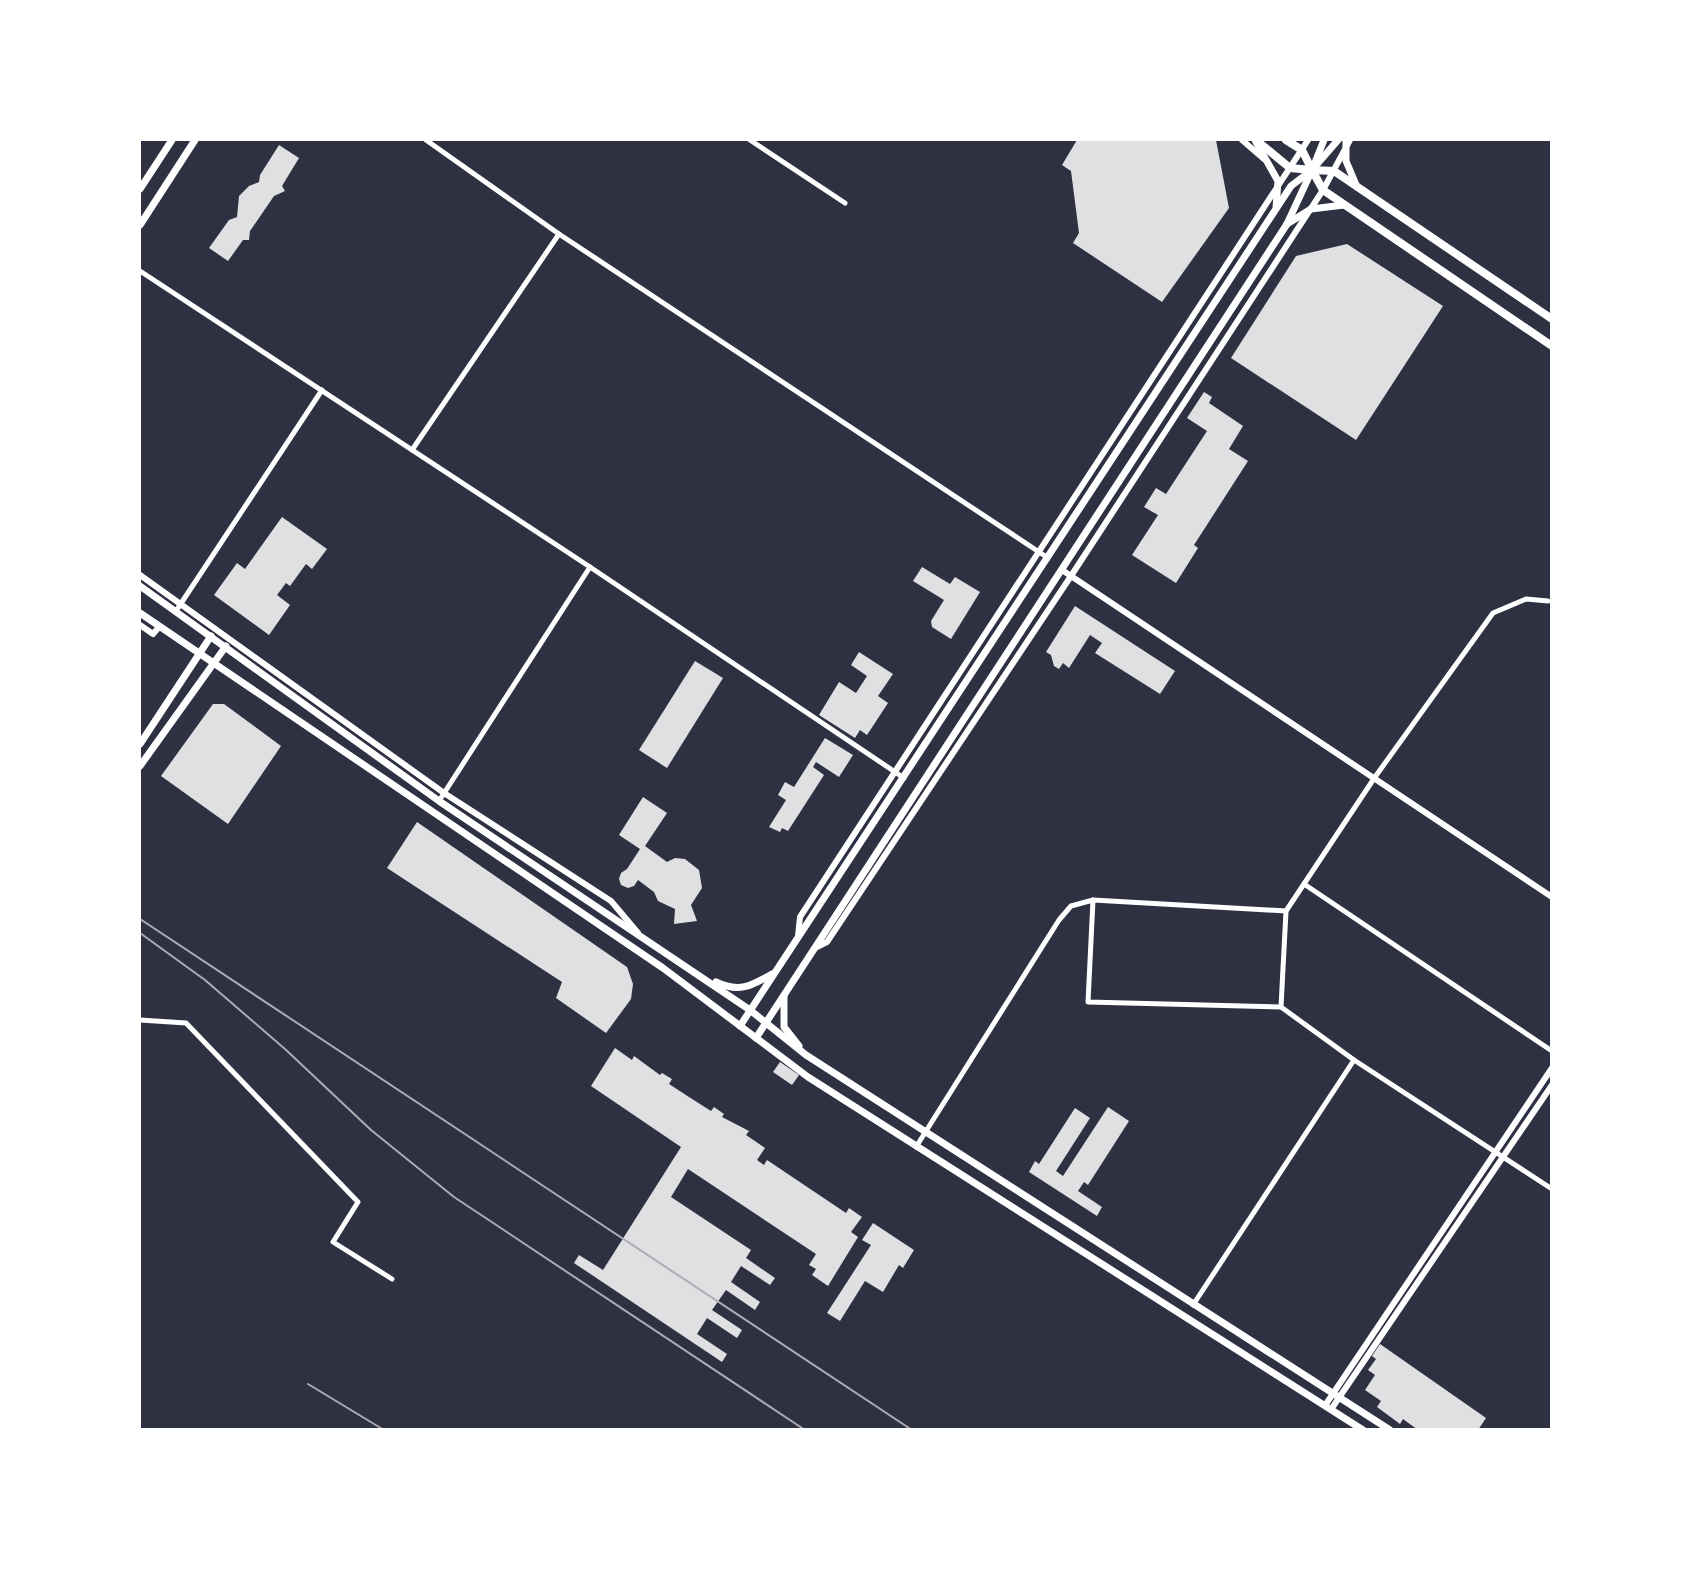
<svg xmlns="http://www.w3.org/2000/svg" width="1691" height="1569" viewBox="0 0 1691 1569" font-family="Barlow,sans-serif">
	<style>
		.building { fill: #e0e0e3 }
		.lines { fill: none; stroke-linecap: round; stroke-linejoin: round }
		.minor { stroke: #fff; stroke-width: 5 }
		.tertiary { stroke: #fff; stroke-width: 6 }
		.secondary { stroke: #fff; stroke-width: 7 }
		.primary { stroke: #fff; stroke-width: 8 }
		.rail { stroke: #abadb3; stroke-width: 2 }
	</style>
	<rect width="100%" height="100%" fill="#2d3142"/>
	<g class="building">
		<polygon points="1077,140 1216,140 1229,208 1162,302 1073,243 1079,233 1071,171 1062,165"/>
		<polygon points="279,145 299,158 282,186 285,191 274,196 250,231 249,240 243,240 228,261 209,248 229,220 237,217 239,196 249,186 259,182 260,175"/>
		<polygon points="1347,244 1443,306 1356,440 1231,358 1296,256"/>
		<polygon points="1204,392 1212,397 1209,403 1243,426 1229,449 1248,461 1194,545 1198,548 1176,583 1132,555 1158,515 1144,507 1156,488 1166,494 1207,431 1187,418"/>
		<polygon points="282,517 327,549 312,569 306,564 290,586 286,583 277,595 290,605 269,635 214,595 237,563 245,569"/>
		<polygon points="922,567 950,584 955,577 980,592 951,639 932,627 931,621 944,600 913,581"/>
		<polygon points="1075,606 1175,671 1160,694 1095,653 1102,643 1090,635 1069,668 1063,663 1059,669 1054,666 1051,655 1046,652"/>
		<polygon points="859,652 893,674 878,696 888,703 867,735 860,730 855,738 819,715 839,682 856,693 867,676 851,665"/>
		<polygon points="695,661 723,678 667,768 639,750"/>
		<polygon points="213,704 224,704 281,746 228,824 161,776"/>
		<polygon points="825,738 853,755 839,777 816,762 813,767 824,775 788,831 782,828 780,832 769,827 786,800 778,795 785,782 794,787"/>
		<polygon points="643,797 667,813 645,846 667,862 675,858 685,859 699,870 702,888 691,905 697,921 674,924 675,909 658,901 654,892 638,880 634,886 628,888 621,885 619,879 621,873 627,869 640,849 619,835"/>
		<polygon points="417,822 627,967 633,984 631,999 606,1033 556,998 562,982 387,868"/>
		<polygon points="615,1048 632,1060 634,1056 660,1075 662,1073 672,1079 669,1084 689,1097 711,1111 714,1107 724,1114 722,1117 749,1131 746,1135 765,1148 757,1160 764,1165 767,1160 846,1213 849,1208 862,1217 851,1232 858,1237 828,1286 812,1275 816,1269 809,1265 816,1254 688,1169 671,1197 751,1250 746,1258 775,1278 770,1285 741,1266 731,1282 760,1302 755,1310 726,1290 712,1310 742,1330 737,1338 707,1318 697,1334 727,1354 722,1362 574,1263 579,1255 603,1270 681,1147 591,1086"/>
		<polygon points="780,1062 799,1075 792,1085 773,1072"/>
		<polygon points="1108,1107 1129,1121 1088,1185 1084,1182 1078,1191 1102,1207 1097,1216 1029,1172 1035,1161 1039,1164 1075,1108 1090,1118 1056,1171 1063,1176"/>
		<polygon points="873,1223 914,1250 903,1268 899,1265 883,1292 865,1281 840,1321 827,1313 871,1245 862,1240"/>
		<polygon points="1380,1344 1486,1418 1478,1430 1418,1430 1403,1419 1400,1424 1377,1407 1381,1401 1365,1390 1375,1375 1368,1370 1376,1359 1372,1356"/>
	</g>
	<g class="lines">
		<g class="minor">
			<polyline points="426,140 559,234 1048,558"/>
			<polyline points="750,140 845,203"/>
			<polyline points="140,271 590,567 904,778"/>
			<polyline points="412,450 559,234"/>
			<polyline points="176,611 322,390"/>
			<polyline points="439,801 590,567"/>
			<polyline points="1304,884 1552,1051"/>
			<polyline points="1093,900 1088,1002 1281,1007"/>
			<polyline points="1286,911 1281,1007 1354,1060 1552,1189"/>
			<polyline points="140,1020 186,1023 358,1202 333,1242 392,1279"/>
			<polyline points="916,1147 1059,920 1071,906 1093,900 1286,911 1375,777 1493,613 1526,599 1548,601"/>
			<polyline points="1193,1305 1354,1060"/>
		</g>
		<g class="tertiary">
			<polyline points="1242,140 1264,159"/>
			<polyline points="1062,570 1552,897"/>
			<polyline points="140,575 444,793 611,901 638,933"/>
			<polyline points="140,625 153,634 159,627"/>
			<polyline points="798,936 800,917 1308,140"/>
			<polyline points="815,948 827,942 1071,576 1323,190 1350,140"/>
			<polyline points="1326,1404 1552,1068"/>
			<polyline points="1332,1408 1552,1085"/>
		</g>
		<g class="secondary">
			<polyline points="1346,140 1346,161 1357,187"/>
			<polyline points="1256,142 1278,181 1276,208"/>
			<polyline points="140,189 172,140"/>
			<polyline points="1287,224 1311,209 1344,205"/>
			<polyline points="140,225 195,140"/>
			<polyline points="140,586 439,801 750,1010 806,1055 1390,1430"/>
			<polyline points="140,613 663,968 808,1077 1363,1430"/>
			<polyline points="140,744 211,636"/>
			<polyline points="140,766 226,646"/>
			<path d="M716 982C739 993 751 986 772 974"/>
			<polyline points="784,996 784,1027 799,1046"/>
			<polyline points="740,1026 1291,186 1312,170 1324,140"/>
			<polyline points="756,1038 1287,224 1312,170 1338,140"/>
		</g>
		<g class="primary">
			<polyline points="1256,140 1290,168 1312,170 1323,190 1552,346"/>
			<polyline points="1286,140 1302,150 1312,170 1334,171 1552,319"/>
		</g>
		<g class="rail">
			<polyline points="140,919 912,1430"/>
			<polyline points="140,933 205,980 285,1049 371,1130 454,1197 805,1430"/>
			<polyline points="308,1384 384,1430"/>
		</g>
	</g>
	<rect width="1691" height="1569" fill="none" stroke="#ffffff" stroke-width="282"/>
</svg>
